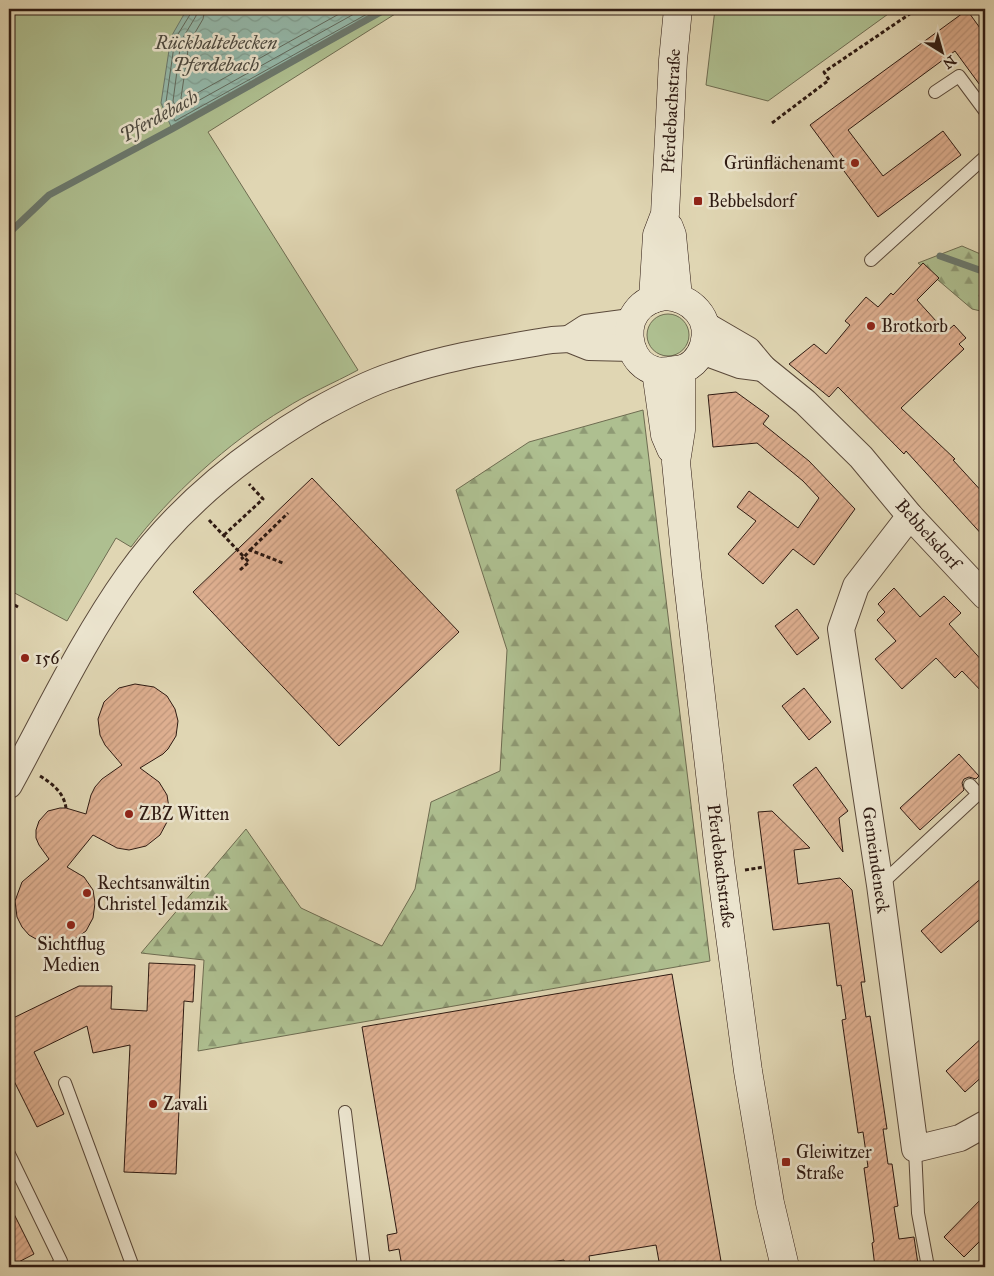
<svg xmlns="http://www.w3.org/2000/svg" width="994" height="1276" viewBox="0 0 994 1276" font-family="'IM FELL Great Primer',serif">
	<style>
		.green { fill: #aebf90; stroke: #6e6c51 }
		.forest { fill: url(#forest-firs); stroke: #6e6c51 }
		.water { fill: url(#water-waves); stroke: #6b796e }
		.lines { fill: none; stroke-linecap: round; stroke-linejoin: round }
		.shore { stroke: #616a5e; stroke-width: 1 }
		.stream { stroke: #6b796e; stroke-width: 7 }
		.building { fill: url(#building-hatch); stroke: #2e1a12 }
		.service-casing { stroke: #5a493a; stroke-width: 14 }
		.minor-casing { stroke: #5a493a; stroke-width: 28 }
		.secondary-casing { stroke: #2e1a12; stroke-width: 29 }
		.path { stroke: #2e1a12; stroke-width: 3; stroke-dasharray: 4 2.5; stroke-linecap: butt }
		.service { stroke: #ebe4ce; stroke-width: 12 }
		.minor { stroke: #ebe4ce; stroke-width: 26 }
		.secondary { stroke: #ebe4ce; stroke-width: 28 }
		.poi-dot { fill: #8f2418; stroke: #ebe4ce; stroke-width: 2 }
		.labels { text-anchor: middle; dominant-baseline: central; stroke-width: 5; stroke-linejoin: round; paint-order: stroke }
		.street-label { font-size: 18px; fill: #2e1a12; stroke: #ebe4ce }
		.poi-label { font-size: 18px; fill: #2e1a12; stroke: #ebe4ce; text-anchor: start }
		.water-label { font-size: 19px; font-style: italic; fill: #4d4a40; stroke: #ebe4ce }
	</style>
	<defs>
		<pattern id="forest-firs" width="22" height="20" patternUnits="userSpaceOnUse" patternTransform="scale(1.25)"><rect width="22" height="20" fill="#aebf90"/><path d="M5 1l3.5 6h-7zM16 11l3.5 6h-7z" fill="#8e9a74"/></pattern>
		<pattern id="water-waves" width="16" height="10" patternUnits="userSpaceOnUse" patternTransform="scale(1.25)"><rect width="16" height="10" fill="#94b9ab"/><path d="M0 5q4-4 8 0t8 0" fill="none" stroke="#809e92"/></pattern>
		<pattern id="building-hatch" width="6" height="6" patternUnits="userSpaceOnUse" patternTransform="scale(1.25)"><rect width="6" height="6" fill="#deaf90"/><path d="M-1 1l2-2M0 6l6-6M5 7l2-2" fill="none" stroke="#bf967b"/></pattern>
	</defs>
	<rect width="100%" height="100%" fill="#e0d6b3"/>
	<filter id="stains"><feTurbulence type="fractalNoise" baseFrequency=".004" numOctaves="4"/><feColorMatrix values="0 0 0 0 .2 0 0 0 0 .09 0 0 0 0 .02 0 0 0 .5 -.17"/></filter>
	<radialGradient id="worn" r=".72"><stop offset=".6" stop-color="#630" stop-opacity="0"/><stop offset="1" stop-color="#630" stop-opacity=".3"/></radialGradient>
	<g class="green">
		<path d="M9 9H403L208 132 358 370C334 383 307 394 284 409 229 442 169 496 131 547L116 538 67 621 9 590Z"/>
		<polygon points="715,9 895,9 768,101 706,85"/>
		<circle cx="668" cy="335" r="21"/>
	</g>
	<g class="forest">
		<polygon points="962,246 985,256 985,312 972,309 918,263"/>
		<polygon points="643,410 710,961 198,1051 204,960 141,953 246,829 301,908 382,946 415,889 431,802 500,771 507,650 456,490 529,442"/>
	</g>
	<polygon class="water" points="187,9 386,9 172,129 161,103 171,37"/>
	<g class="lines">
		<g class="shore">
			<polyline points="191,9 191,13 175,39 166,102 175,121 376,9"/>
			<polyline points="197,9 196,16 181,41 173,101 178,112 363,9"/>
			<polyline points="205,9 203,19 189,43 181,98 183,101 348,9"/>
		</g>
		<g class="stream">
			<polyline points="9,233 49,195 172,129 386,9"/>
			<polyline points="940,256 985,272"/>
		</g>
	</g>
	<g class="building">
		<polygon points="967,10 985,35 985,92 955,51 848,130 883,176 943,131 961,155 878,217 810,125"/>
		<polygon points="923,263 939,278 917,300 946,332 954,325 966,338 959,344 964,349 901,408 955,459 953,460 985,495 985,538 906,451 904,454 838,387 829,397 789,364 814,344 826,354 850,325 845,321 866,297 878,307 891,293 893,295"/>
		<polygon points="736,392 769,416 763,424 809,461 855,509 814,565 793,549 763,584 728,554 756,521 737,507 749,491 798,528 819,498 803,481 757,443 713,447 708,395"/>
		<polygon points="312,478 459,632 339,746 193,592"/>
		<polygon points="894,588 920,617 944,596 961,613 949,624 985,664 985,695 962,671 955,678 936,658 902,689 875,659 896,641 877,620 885,612 878,604"/>
		<polygon points="797,609 819,638 797,655 775,626"/>
		<polygon points="135,684 154,687 167,696 175,709 178,721 176,736 168,749 163,754 140,768 159,782 167,795 169,808 167,822 160,835 146,846 129,850 117,848 93,835 67,867 84,877 93,890 95,903 93,918 86,931 72,941 55,945 43,943 29,935 22,927 17,917 15,901 22,882 49,859 39,845 36,838 36,830 39,821 48,811 60,808 66,808 86,814 91,795 95,787 102,779 122,765 105,745 100,735 98,719 104,702 119,688"/>
		<polygon points="804,688 831,722 809,740 782,706"/>
		<polygon points="959,754 979,776 976,779 969,777 964,779 962,783 964,790 920,830 900,808"/>
		<polygon points="816,767 848,811 839,818 843,852 793,785"/>
		<polygon points="772,811 810,848 794,850 798,884 840,878 852,890 865,982 861,982 866,1017 870,1016 887,1129 883,1129 888,1164 892,1164 898,1206 894,1207 899,1239 914,1237 918,1264 898,1267 875,1267 872,1243 874,1242 864,1168 868,1167 863,1132 858,1133 842,1020 846,1019 841,985 837,986 829,923 773,930 758,812"/>
		<polygon points="985,875 985,915 941,953 921,931"/>
		<polygon points="149,963 195,965 193,1002 184,1001 176,1174 124,1172 130,1045 93,1053 87,1026 34,1052 64,1114 37,1127 9,1071 9,1020 79,986 112,986 111,1009 147,1011"/>
		<polygon points="672,974 722,1267 660,1267 656,1245 589,1256 590,1265 576,1267 565,1267 564,1260 520,1267 402,1267 399,1249 389,1251 387,1235 397,1233 362,1027"/>
		<polygon points="985,1035 985,1074 965,1092 946,1071"/>
		<polygon points="985,1195 985,1236 964,1257 944,1237"/>
		<polygon points="9,1204 34,1254 9,1267"/>
	</g>
	<g class="lines">
		<g class="service-casing">
			<g id="service">
				<polyline points="935,92 959,76 985,111"/>
				<polyline points="871,260 985,157"/>
				<polyline points="880,885 978,794 970,785"/>
				<polyline points="65,1083 133,1267"/>
				<polyline points="345,1112 364,1267"/>
				<polyline points="915,1149 918,1213 928,1267"/>
				<polyline points="9,1154 61,1261 56,1267"/>
			</g>
		</g>
		<g class="minor-casing">
			<g id="minor">
				<polyline points="705,325 748,350 763,368 805,402 861,457 910,516 985,596"/>
				<polyline points="569,339 586,328 631,322"/>
				<polyline points="702,351 740,365 763,368"/>
				<polyline points="910,516 856,586 841,629 880,885 915,1149 960,1138 985,1124"/>
				<path d="M9 785C48 714 82 641 129 575 177 508 244 454 315 412 340 398 366 384 394 375 445 357 499 349 552 340L569 339 589 347 632 348"/>
			</g>
		</g>
		<g class="secondary-casing">
			<g id="secondary">
				<polyline points="669,227 672,235 678,297"/>
				<path d="M666 296C691 298 712 317 704 345 700 358 690 370 675 370 669 371 662 372 656 371 631 366 622 331 636 312 644 301 654 298 666 296Z"/>
				<polyline points="653,299 657,235 665,214 673,60 678,9"/>
				<polyline points="681,370 681,430 676,462 687,574 720,861 748,1071 770,1203 785,1267"/>
				<polyline points="656,371 665,435 671,449"/>
			</g>
		</g>
		<g class="path">
			<polyline points="980,9 985,16"/>
			<polyline points="772,123 829,80 824,72 917,9"/>
			<polyline points="209,520 244,557 250,550 283,563"/>
			<polyline points="224,535 263,499 249,484"/>
			<polyline points="250,550 288,513"/>
			<polyline points="240,570 249,562 244,557 241,559"/>
			<polyline points="9,602 18,607"/>
			<polyline points="9,717 11,716"/>
			<path d="M40 776C53 784 64 793 66 808"/>
			<polyline points="745,870 764,867"/>
		</g>
		<use href="#service" class="service"/>
		<use href="#minor" class="minor"/>
		<use href="#secondary" class="secondary"/>
	</g>
	<g class="poi-dot">
		<circle cx="855" cy="163" r="5"/>
		<rect x="693" y="196" width="10" height="10" rx="2.5"/>
		<circle cx="871" cy="326" r="5"/>
		<circle cx="25" cy="658" r="5"/>
		<circle cx="129" cy="814" r="5"/>
		<circle cx="87" cy="893" r="5"/>
		<circle cx="71" cy="925" r="5"/>
		<circle cx="153" cy="1104" r="5"/>
		<rect x="781" y="1157" width="10" height="10" rx="2.5"/>
	</g>
	<g class="labels">
		<g class="street-label">
			<text transform="translate(671 111) rotate(-87)">Pferdebachstraße</text>
			<text transform="translate(928 534) rotate(48)">Bebbelsdorf</text>
			<text transform="translate(876 860) rotate(82)">Gemeindeneck</text>
			<text transform="translate(721 866) rotate(83)">Pferdebachstraße</text>
		</g>
		<g class="poi-label">
			<text x="845" y="163" text-anchor="end">Grünflächenamt</text>
			<text x="708" y="201">Bebbelsdorf</text>
			<text x="881" y="326">Brotkorb</text>
			<text x="35" y="658">156</text>
			<text x="139" y="814">ZBZ Witten</text>
			<text x="97" y="883">Rechtsanwältin<tspan x="97" dy="21">Christel Jedamzik</tspan></text>
			<text x="71" y="944" text-anchor="middle">Sichtflug<tspan x="71" dy="21">Medien</tspan></text>
			<text x="163" y="1104">Zavali</text>
			<text x="796" y="1152">Gleiwitzer<tspan x="796" dy="21">Straße</tspan></text>
		</g>
		<g class="water-label">
			<text x="216" y="42">Rückhaltebecken<tspan x="216" dy="22">Pferdebach</tspan></text>
			<text transform="translate(159 116) rotate(-29)">Pferdebach</text>
		</g>
	</g>
	<rect width="994" height="1276" fill="none" stroke="#e0d6b3" stroke-width="30"/>
	<rect x="10" y="10" width="974" height="1256" fill="none" stroke="#2e1a12" stroke-width="2.5"/>
	<rect x="15" y="15" width="964" height="1246" fill="none" stroke="#2e1a12"/>
	<g transform="translate(942 52) rotate(143)" stroke="#ebe4ce" stroke-width="4" paint-order="stroke">
	<path d="M0-4L9 19L0 12L-9 19Z" fill="#2e1a12"/>
	<text y="-8" font-size="14" font-weight="bold" text-anchor="middle" fill="#2e1a12">N</text>
	</g>
	<rect width="100%" height="100%" filter="url(#stains)"/>
	<rect width="100%" height="100%" fill="url(#worn)"/>
</svg>
